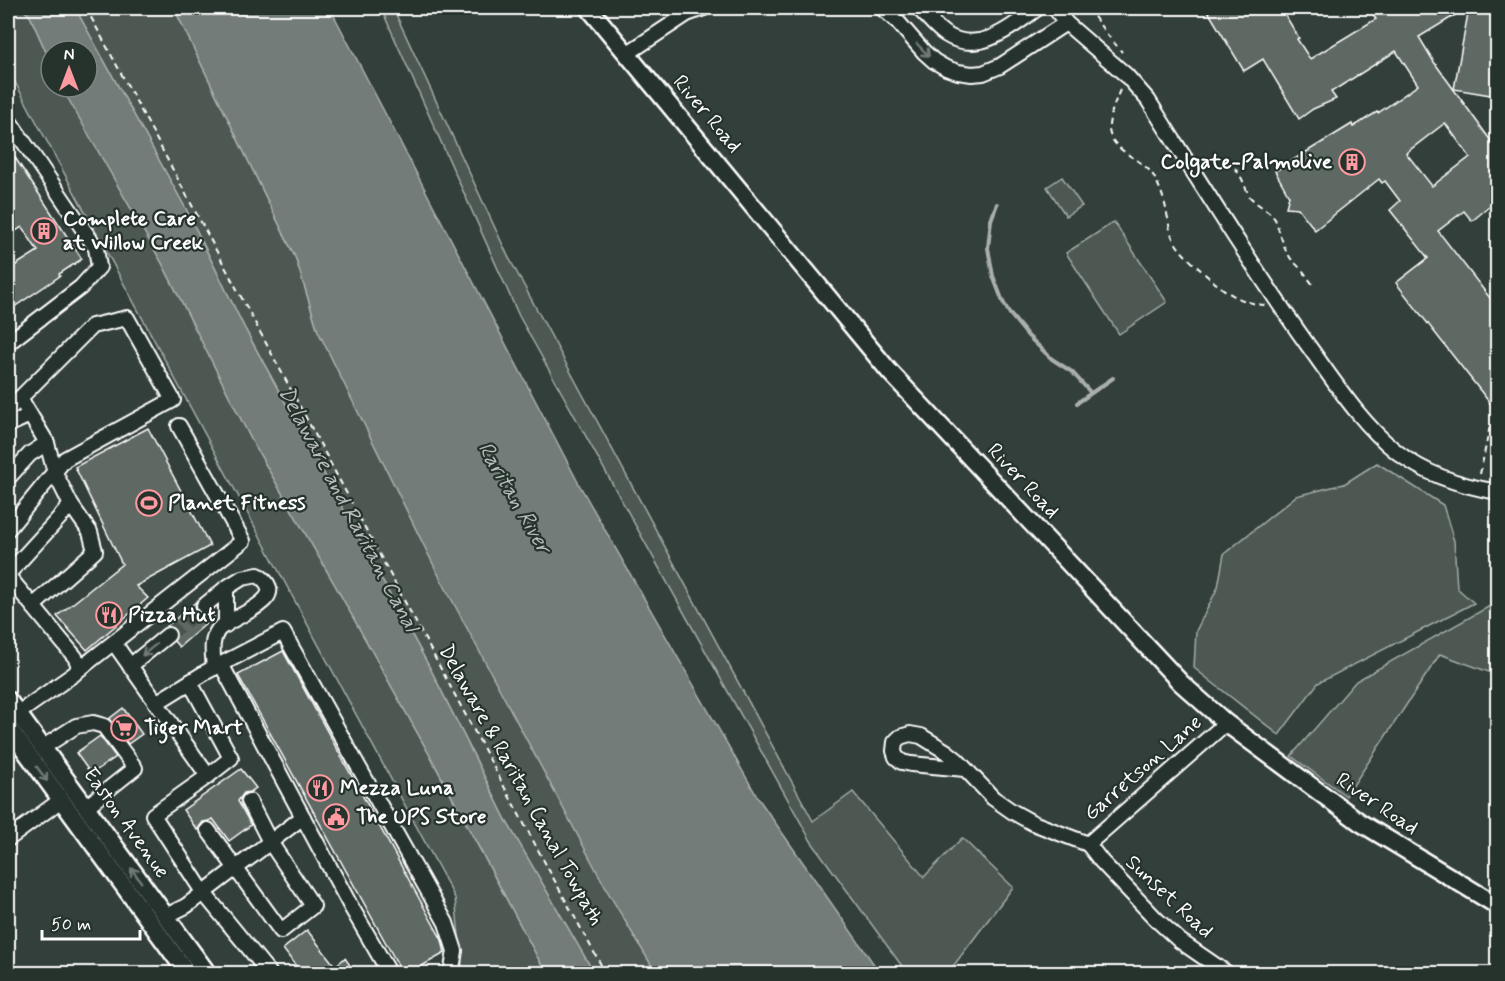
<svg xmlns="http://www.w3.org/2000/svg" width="1505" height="981" viewBox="0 0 1505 981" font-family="Mynerve,sans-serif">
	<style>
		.green { fill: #4d5853; stroke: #a6aca9; stroke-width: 1.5 }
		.water { fill: #737b78; stroke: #abb0ae; stroke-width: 1.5 }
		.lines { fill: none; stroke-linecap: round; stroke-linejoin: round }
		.stream { stroke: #abb0ae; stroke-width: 4 }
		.building { fill: #5f6964; stroke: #fff; stroke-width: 1.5; fill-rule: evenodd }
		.minor-tunnel { stroke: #47524e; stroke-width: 14; stroke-dasharray: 14 7; stroke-linecap: butt }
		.minor-casing { stroke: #fff; stroke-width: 18 }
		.major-casing { stroke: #fff; stroke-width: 21 }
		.path { stroke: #fff; stroke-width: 2; stroke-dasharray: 6 4.5; stroke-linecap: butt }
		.minor { stroke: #26332d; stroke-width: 14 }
		.major { stroke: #26332d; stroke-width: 16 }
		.oneway { stroke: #727a76 }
		.labels { text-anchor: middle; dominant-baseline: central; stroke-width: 4.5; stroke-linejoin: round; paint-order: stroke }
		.street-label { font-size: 21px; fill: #fff; stroke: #26332d }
		.poi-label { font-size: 21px; font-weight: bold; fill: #fff; stroke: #26332d; text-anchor: start }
		.water-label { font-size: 22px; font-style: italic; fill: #b9bdbc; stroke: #26332d }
	</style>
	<rect width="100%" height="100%" fill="#333f3a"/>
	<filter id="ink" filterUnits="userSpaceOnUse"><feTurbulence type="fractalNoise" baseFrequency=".0167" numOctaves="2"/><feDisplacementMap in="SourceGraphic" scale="12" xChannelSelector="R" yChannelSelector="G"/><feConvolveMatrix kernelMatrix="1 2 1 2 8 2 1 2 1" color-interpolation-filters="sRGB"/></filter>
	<g filter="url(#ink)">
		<g class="green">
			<polygon points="8,8 22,8 30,16 51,63 51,87 62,87 162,263 252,441 335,585 428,752 546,973 463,973 455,898 8,69"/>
			<polygon points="75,8 174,8 296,259 318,331 656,973 594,973 507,822 431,670 244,327 186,209"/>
			<polygon points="381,8 393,8 508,256 813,821 853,792 924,877 962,838 1013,887 948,973 907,973 811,841 519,316"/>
			<polygon points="1062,177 1082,206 1066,216 1047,187"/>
			<polygon points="1114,222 1167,302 1119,334 1066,253"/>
			<polygon points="1377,463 1443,505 1454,541 1457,588 1474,603 1318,683 1279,735 1194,668 1196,631 1218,587 1224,554 1296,496 1344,484"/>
			<polygon points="1497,602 1497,675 1440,654 1346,796 1291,756 1356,681"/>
		</g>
		<g class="water">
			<polygon points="22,8 75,8 186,209 244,327 431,670 507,822 594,973 546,973 428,752 335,585 252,441 162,263 62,88 87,87 87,51 51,51 51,63 30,16"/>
			<polygon points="174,8 330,8 580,486 758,798 880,973 656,973 609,894 437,572 318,331 296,259"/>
		</g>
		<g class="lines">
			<g class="stream">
				<polyline points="997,204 991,220 988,248 993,276 1003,302 1010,314 1028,336 1052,359 1072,372 1091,393"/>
				<polyline points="1077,403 1113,378"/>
			</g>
		</g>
		<g class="building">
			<path d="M1206 8H1281L1299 38 1297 39 1310 59 1376 19 1369 8H1467L1419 37 1434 62 1491 141 1497 135V200L1472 221 1464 211 1438 231 1497 307V412L1396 283 1428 258 1390 210 1400 201 1385 181 1382 183 1379 179 1315 230 1298 208 1286 207 1289 196 1275 171 1352 124 1353 127 1377 112 1378 113 1418 85 1396 51 1331 92 1336 99 1313 109 1299 119 1263 59 1244 71ZM1445 123 1470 157 1432 186 1406 153Z"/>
			<polygon points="1469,8 1497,12 1497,96 1454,89"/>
			<polygon points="8,147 82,259 59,274 60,276 8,311 8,270 38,251 22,227 8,236"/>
			<polygon points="148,428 210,546 136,586 148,598 87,650 57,616 122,564 75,467"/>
			<polygon points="197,601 195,607 197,612 205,615 210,612 214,617 179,647 174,641 177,634 175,630 172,627 167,626"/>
			<polygon points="283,651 442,940 445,953 418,968 421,974 403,974 238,675"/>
			<polygon points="123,708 142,734 128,744 109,719"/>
			<polygon points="100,736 116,757 91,774 76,753"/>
			<polygon points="241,769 256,788 250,792 244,793 238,801 251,825 229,841 213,819 209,821 203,822 197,830 183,810"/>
			<polygon points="307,930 335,966 345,958 356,974 302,974 283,949"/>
		</g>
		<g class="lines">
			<polyline class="minor-tunnel" points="168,635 204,606"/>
			<g class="minor-casing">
				<g id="minor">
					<polyline points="882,8 897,21 924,52 934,61 946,68 958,72 972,74 983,73 1000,66 1066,23"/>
					<path d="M918 8C927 16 935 27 945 34 979 56 1011 27 1038 8"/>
					<path d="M1055 8 1066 23 1126 75 1148 100C1200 182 1251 265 1307 344 1334 381 1361 424 1397 452 1426 475 1461 486 1498 492"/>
					<polyline points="628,53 687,14 704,8"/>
					<polyline points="8,119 96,248 99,267 81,287 8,343"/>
					<polyline points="20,398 47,443 55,473 71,505 90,532 95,551 33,606"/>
					<polyline points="8,410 92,326 127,318 173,400 65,459 8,529"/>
					<polyline points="8,425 30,415"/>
					<polyline points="8,478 30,454 47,443"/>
					<polyline points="8,574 71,505"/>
					<path d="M8 576 75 657C79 664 80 669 74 674L17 714"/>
					<polyline points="204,606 226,588"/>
					<polyline points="114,643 208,776"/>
					<polyline points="221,664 350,905 390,974"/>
					<polyline points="130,666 168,635"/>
					<path d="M214 668C213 655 210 641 218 630 230 616 295 600 258 575L242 578 226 588V625"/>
					<polyline points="77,671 243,541 179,426"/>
					<polyline points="190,682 231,758 208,776 153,815 203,892 270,974"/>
					<polyline points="156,703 206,672 283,632 446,923 455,951 451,974"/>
					<polyline points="42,748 76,726 93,723 104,726 135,768 86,807"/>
					<polyline points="965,769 911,764 902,762 896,757 894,751 895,742 900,737 910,734 921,736 947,752 957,760 993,798 1013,812 1033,823 1088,844"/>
					<polyline points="208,830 281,931 313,906 270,842 249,801"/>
					<polyline points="8,839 61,800"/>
					<polyline points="1088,844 1101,861 1157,920 1180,941 1228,974"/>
					<polyline points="1088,844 1226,723"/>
					<polyline points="166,916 186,906 303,817"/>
				</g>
			</g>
			<g class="major-casing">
				<g id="major">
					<polyline points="589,8 889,371 1181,683 1226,723 1361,823 1498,906"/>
					<polyline points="8,700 208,974"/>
					<polyline points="8,727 188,974"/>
				</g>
			</g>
			<g class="path">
				<polyline points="86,8 551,874 606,974"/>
				<polyline points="1088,8 1105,32 1122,52"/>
				<path d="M1120 90C1116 99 1108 119 1109 130 1112 152 1142 158 1153 175 1160 187 1165 201 1167 214 1169 222 1169 229 1172 236 1177 248 1186 256 1195 265 1216 284 1235 303 1265 305"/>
				<polyline points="1235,168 1242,179 1249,196 1255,202 1269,212 1275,219 1285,249 1291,259 1303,271 1313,285"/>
				<polyline points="1480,474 1490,426 1498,419"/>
			</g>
			<use href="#minor" class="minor"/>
			<use href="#major" class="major"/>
		</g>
		<defs><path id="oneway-shaft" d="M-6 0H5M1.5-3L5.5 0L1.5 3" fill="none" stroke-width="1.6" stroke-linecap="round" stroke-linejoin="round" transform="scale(1.5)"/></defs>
		<g class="oneway">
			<use href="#oneway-shaft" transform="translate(923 50) rotate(46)"/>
			<use href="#oneway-shaft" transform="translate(149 650) rotate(141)"/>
			<use href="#oneway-shaft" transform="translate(42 774) rotate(54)"/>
			<use href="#oneway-shaft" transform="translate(136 875) rotate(-126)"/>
		</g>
	</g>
	<defs>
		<g id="building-ring" transform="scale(1.35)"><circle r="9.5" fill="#26332d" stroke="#ff9aa2" stroke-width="1.5"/><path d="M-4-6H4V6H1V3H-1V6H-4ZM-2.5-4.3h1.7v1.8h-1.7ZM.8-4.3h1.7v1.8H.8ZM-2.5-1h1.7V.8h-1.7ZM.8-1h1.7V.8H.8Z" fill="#ff9aa2"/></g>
		<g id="stadium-ring" transform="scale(1.35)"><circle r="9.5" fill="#26332d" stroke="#ff9aa2" stroke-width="1.5"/><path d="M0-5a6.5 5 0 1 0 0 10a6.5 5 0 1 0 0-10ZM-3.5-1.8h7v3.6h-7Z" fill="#ff9aa2"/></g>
		<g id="restaurant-ring" transform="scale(1.35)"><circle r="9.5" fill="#26332d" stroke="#ff9aa2" stroke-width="1.5"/><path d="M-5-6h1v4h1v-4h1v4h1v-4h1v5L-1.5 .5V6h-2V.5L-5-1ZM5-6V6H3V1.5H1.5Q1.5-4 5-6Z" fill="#ff9aa2"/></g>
		<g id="supermarket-ring" transform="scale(1.35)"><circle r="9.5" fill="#26332d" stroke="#ff9aa2" stroke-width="1.5"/><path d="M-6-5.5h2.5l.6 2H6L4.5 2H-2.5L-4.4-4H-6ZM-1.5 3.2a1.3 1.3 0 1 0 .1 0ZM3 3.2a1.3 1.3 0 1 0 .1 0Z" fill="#ff9aa2"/></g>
		<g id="civic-ring" transform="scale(1.35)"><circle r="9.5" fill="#26332d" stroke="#ff9aa2" stroke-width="1.5"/><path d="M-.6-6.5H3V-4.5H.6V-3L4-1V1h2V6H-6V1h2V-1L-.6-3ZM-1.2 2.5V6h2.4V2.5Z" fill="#ff9aa2"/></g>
	</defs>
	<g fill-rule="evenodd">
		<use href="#building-ring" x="1352" y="162"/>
		<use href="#building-ring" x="44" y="231"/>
		<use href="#stadium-ring" x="149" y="503"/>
		<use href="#restaurant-ring" x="109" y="615"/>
		<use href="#supermarket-ring" x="124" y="728"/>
		<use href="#restaurant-ring" x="320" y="788"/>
		<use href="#civic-ring" x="336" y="817"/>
	</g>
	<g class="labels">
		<g class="street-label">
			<text transform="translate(707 114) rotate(50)">River Road</text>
			<text transform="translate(1023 481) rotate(47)">River Road</text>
			<text transform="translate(1143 768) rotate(-41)">Garretson Lane</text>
			<text transform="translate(521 785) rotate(61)">Delaware &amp; Raritan Canal Towpath</text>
			<text transform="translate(1377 804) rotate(34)">River Road</text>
			<text transform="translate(126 823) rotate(54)">Easton Avenue</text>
			<text transform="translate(1169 897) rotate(43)">Sunset Road</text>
		</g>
		<g class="poi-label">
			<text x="1332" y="162" text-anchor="end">Colgate-Palmolive</text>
			<text x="63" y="219">Complete Care<tspan x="63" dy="24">at Willow Creek</tspan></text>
			<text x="168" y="503">Planet Fitness</text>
			<text x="128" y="615">Pizza Hut</text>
			<text x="144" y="728">Tiger Mart</text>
			<text x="340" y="788">Mezza Luna</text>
			<text x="356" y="817">The UPS Store</text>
		</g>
		<g class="water-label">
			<text transform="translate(514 498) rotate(60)">Raritan River</text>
			<text transform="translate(348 509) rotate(62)">Delaware and Raritan Canal</text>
		</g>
	</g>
	<rect width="1505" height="981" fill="none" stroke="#26332d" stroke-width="30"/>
	<rect x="15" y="15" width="1475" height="951" fill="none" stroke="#fff" stroke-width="2" filter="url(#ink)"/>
	<g transform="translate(69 69)"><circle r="28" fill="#26332d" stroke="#7d8581" stroke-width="1.5"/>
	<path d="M0-4.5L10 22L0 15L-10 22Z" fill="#ff9aa2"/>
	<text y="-9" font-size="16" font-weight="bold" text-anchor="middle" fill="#ffffff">N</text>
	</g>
	<path d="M42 930v9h98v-9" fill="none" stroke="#ffffff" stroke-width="3"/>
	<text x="51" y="930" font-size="18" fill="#ffffff" stroke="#26332d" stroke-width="4.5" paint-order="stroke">50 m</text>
</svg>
